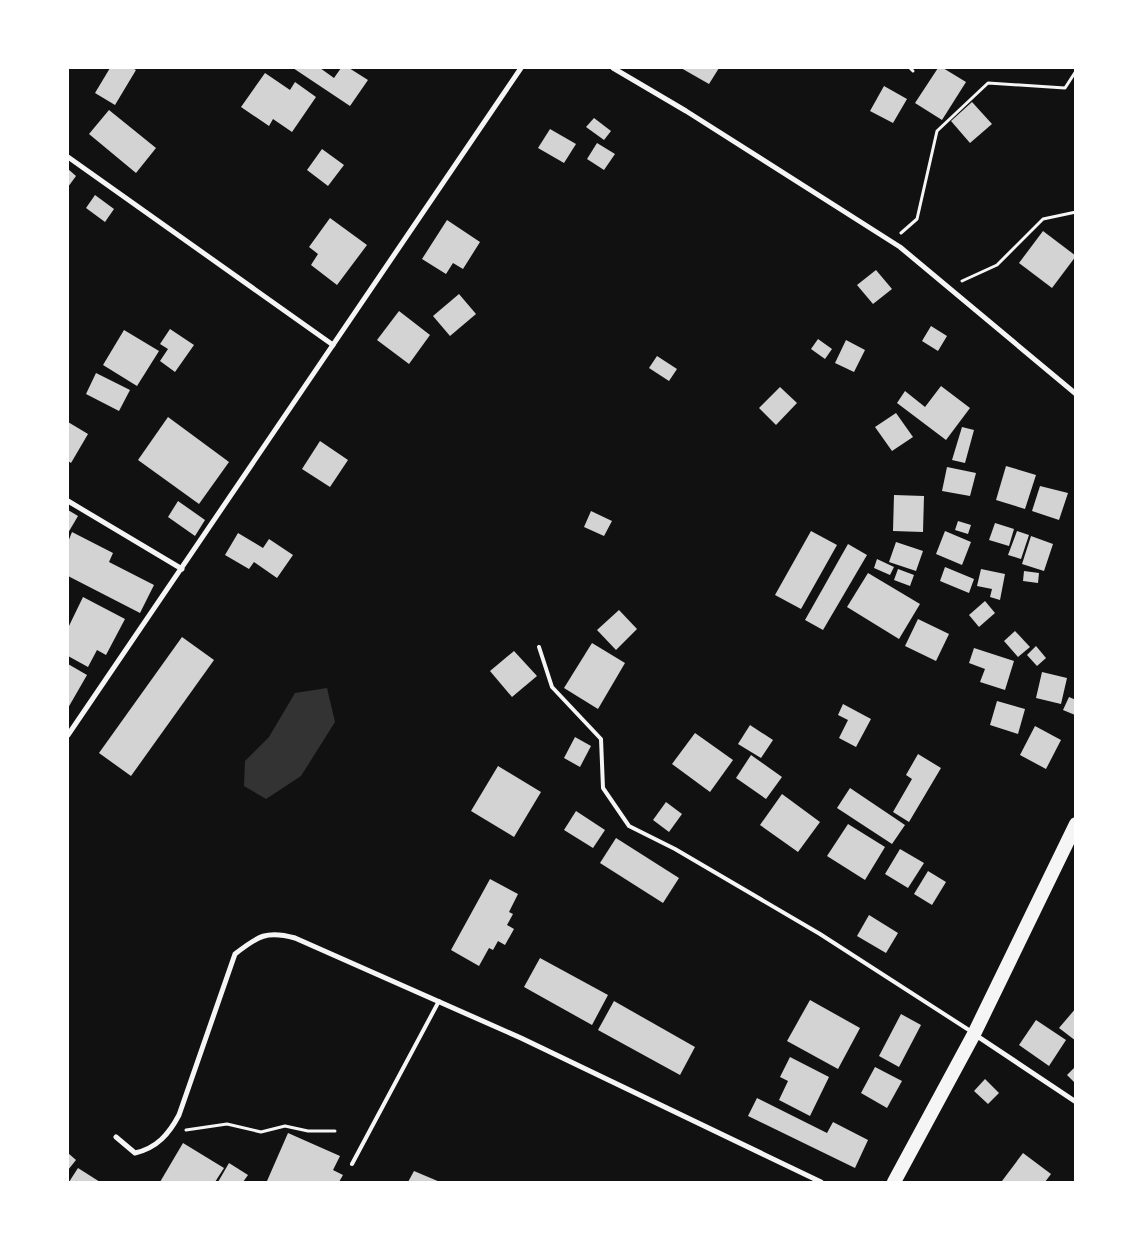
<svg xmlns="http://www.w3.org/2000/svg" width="1143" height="1250" viewBox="0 0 1143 1250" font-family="'Crimson Pro',serif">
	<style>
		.water { fill: #333 }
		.building { fill: #d3d3d3 }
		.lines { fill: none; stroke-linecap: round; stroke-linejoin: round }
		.path { stroke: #f5f5f5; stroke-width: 3 }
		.service { stroke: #f5f5f5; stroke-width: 4 }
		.minor { stroke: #f5f5f5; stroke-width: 5 }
		.trunk { stroke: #f5f5f5; stroke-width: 14 }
	</style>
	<rect width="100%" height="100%" fill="#111"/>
	<polygon class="water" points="327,688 335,722 301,776 266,799 244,786 245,761 269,737 295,693"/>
	<g class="building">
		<polygon points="110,68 132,68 136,70 115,105 95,93"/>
		<polygon points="293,68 320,68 334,78 341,68 349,68 368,80 350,106"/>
		<polygon points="681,68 719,68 709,84"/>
		<polygon points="938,68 943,68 966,82 942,120 915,103"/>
		<polygon points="265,73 290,90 295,82 316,97 292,132 273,119 269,126 241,107"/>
		<polygon points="884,86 907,99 893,123 870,111"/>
		<polygon points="972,102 992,124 970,143 951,121"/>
		<polygon points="109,110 156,148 136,173 89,134"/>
		<polygon points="594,118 611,131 604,140 586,127"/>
		<polygon points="550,129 576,144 564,163 538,148"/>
		<polygon points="597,143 615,154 604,170 587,159"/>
		<polygon points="322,149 344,165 328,186 307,170"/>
		<polygon points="68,169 76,176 68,187"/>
		<polygon points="95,195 114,209 105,222 86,208"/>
		<polygon points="330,218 367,245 337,285 311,265 318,254 309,247"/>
		<polygon points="447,220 480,242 463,269 453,263 446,274 422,259"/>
		<polygon points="1043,231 1076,256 1052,288 1019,263"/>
		<polygon points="876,270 892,289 873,304 857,285"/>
		<polygon points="459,294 476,314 450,336 433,316"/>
		<polygon points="399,311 430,335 409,364 377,340"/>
		<polygon points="931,326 947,336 938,351 922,341"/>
		<polygon points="170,329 194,345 175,372 160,361 168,349 160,344"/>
		<polygon points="124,330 159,351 137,386 103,365"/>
		<polygon points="818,339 832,349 825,359 811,349"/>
		<polygon points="846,340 865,350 854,372 835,363"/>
		<polygon points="657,356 677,369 669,381 649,368"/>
		<polygon points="96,373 130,390 119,411 86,394"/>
		<polygon points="941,386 970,408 946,440 897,403 905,391 925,407"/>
		<polygon points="780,387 797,403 776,425 759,408"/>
		<polygon points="896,413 913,437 892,451 875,427"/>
		<polygon points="168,417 229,462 199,504 138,460"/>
		<polygon points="68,422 88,434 71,463 68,461"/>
		<polygon points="962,427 974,430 965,463 952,460"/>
		<polygon points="320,441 348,460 330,487 302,469"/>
		<polygon points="1006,466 1036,475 1025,509 996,500"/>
		<polygon points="947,467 976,473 970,496 942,491"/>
		<polygon points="1040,486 1068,493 1059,520 1032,511"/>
		<polygon points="894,495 924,496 923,532 893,531"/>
		<polygon points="178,501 205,520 195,536 168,517"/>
		<polygon points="68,510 78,516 68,533"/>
		<polygon points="591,511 612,521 604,536 584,527"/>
		<polygon points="958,521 971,525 968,534 955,530"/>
		<polygon points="995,523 1014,529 1009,546 989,540"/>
		<polygon points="811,531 837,545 801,609 775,595"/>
		<polygon points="945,531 971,542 962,565 936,554"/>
		<polygon points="1017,531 1029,535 1021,559 1008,555"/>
		<polygon points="72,532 113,553 109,562 154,585 140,613 68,576 68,542"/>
		<polygon points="238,533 263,548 269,539 293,555 277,578 254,562 249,569 225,555"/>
		<polygon points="1031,536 1053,544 1044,571 1022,564"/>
		<polygon points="896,542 923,551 916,571 889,562"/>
		<polygon points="848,544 867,555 823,630 805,620"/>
		<polygon points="877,559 894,567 890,575 874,568"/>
		<polygon points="945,567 974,579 969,593 940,581"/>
		<polygon points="898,569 914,575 910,586 894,580"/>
		<polygon points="981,569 1005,574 1000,600 990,597 992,589 977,586"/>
		<polygon points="1024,571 1039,573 1038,583 1023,581"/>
		<polygon points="868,573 920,604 899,639 847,607"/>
		<polygon points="83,597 125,619 106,655 97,650 88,667 68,656 68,628"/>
		<polygon points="985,601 995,613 979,627 969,615"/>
		<polygon points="619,610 637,629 616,650 597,630"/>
		<polygon points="918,619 949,634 936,661 905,646"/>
		<polygon points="1015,631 1030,647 1018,657 1004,641"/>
		<polygon points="182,637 214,660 131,776 99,753"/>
		<polygon points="592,643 625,663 598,709 564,688"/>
		<polygon points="1036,646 1046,658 1037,666 1027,655"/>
		<polygon points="974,648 1014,661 1005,690 980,682 985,669 969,663"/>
		<polygon points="514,651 537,676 512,697 490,671"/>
		<polygon points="68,664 87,675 68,708"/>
		<polygon points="1042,672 1067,678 1061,704 1036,698"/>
		<polygon points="1069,697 1076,700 1075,715 1063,710"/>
		<polygon points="997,701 1025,709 1018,734 990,725"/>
		<polygon points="843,704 871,719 856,747 839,738 848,720 838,715"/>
		<polygon points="750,725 773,740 761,758 738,744"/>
		<polygon points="1035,726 1061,740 1046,769 1020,755"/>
		<polygon points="695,733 733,760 710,792 672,764"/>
		<polygon points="575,737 591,746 580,767 564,758"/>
		<polygon points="918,754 941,768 909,822 893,812 912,779 906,775"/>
		<polygon points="751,755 782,777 766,799 736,778"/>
		<polygon points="498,766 541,792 514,837 471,811"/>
		<polygon points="850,788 905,825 892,844 837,808"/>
		<polygon points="782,794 820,822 798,852 760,825"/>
		<polygon points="666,802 682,814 669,832 653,820"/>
		<polygon points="576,811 605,830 593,848 564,830"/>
		<polygon points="848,824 885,847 865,880 827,856"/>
		<polygon points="616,838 679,878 663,903 600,863"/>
		<polygon points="900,849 924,863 908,888 885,874"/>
		<polygon points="928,871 946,882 932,905 914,894"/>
		<polygon points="490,879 518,894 509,912 513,914 507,925 514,929 505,945 498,941 493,950 489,948 479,966 451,950"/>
		<polygon points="869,915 898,933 886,953 857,936"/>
		<polygon points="540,958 608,995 592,1025 524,987"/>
		<polygon points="810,1000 860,1028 838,1069 787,1041"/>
		<polygon points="614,1001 695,1047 680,1075 598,1030"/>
		<polygon points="1076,1008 1076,1041 1059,1028"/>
		<polygon points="901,1014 921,1025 899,1067 879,1056"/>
		<polygon points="1036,1020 1066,1040 1049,1066 1019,1045"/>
		<polygon points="790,1057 829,1077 810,1116 779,1100 788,1081 780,1077"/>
		<polygon points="1076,1066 1076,1084 1067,1075"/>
		<polygon points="875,1067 902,1081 887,1108 861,1093"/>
		<polygon points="985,1079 999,1093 988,1104 974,1091"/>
		<polygon points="757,1098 827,1133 833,1122 868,1140 855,1168 748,1116"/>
		<polygon points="288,1133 340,1156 333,1170 343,1175 339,1182 267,1181"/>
		<polygon points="183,1143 224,1168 215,1182 160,1182"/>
		<polygon points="68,1153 76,1160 68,1170"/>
		<polygon points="1023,1153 1051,1174 1045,1182 1002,1181"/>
		<polygon points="229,1163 248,1175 243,1182 218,1182"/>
		<polygon points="78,1168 100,1182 69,1182"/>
		<polygon points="414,1171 440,1182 408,1182"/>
	</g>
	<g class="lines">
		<g class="path">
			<polyline points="910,68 913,71"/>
			<polyline points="901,233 917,219 937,131 988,83 1065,88 1076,71"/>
			<polyline points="962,281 997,265 1043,219 1076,212"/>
			<polyline points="186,1130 227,1124 261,1132 285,1126 308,1131 335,1131"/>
		</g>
		<g class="service">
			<polyline points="539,647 552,687 601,739 603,788 629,826 675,849 820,934 972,1032"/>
			<polyline points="352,1164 439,1001"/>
		</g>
		<g class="minor">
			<polyline points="613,68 686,111 900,247 1076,394"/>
			<polyline points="68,157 333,345"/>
			<polyline points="68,501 182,569"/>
			<polyline points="68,735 521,68"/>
			<polyline points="974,1034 1076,1102"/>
			<path d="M116 1137 135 1153C157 1148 169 1134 179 1115L235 954C258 936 267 930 295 938L521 1038 821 1182"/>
		</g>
		<polyline class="trunk" points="894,1182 974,1034 1076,824"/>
	</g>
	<rect width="1143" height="1250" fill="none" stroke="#ffffff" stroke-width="138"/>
</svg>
